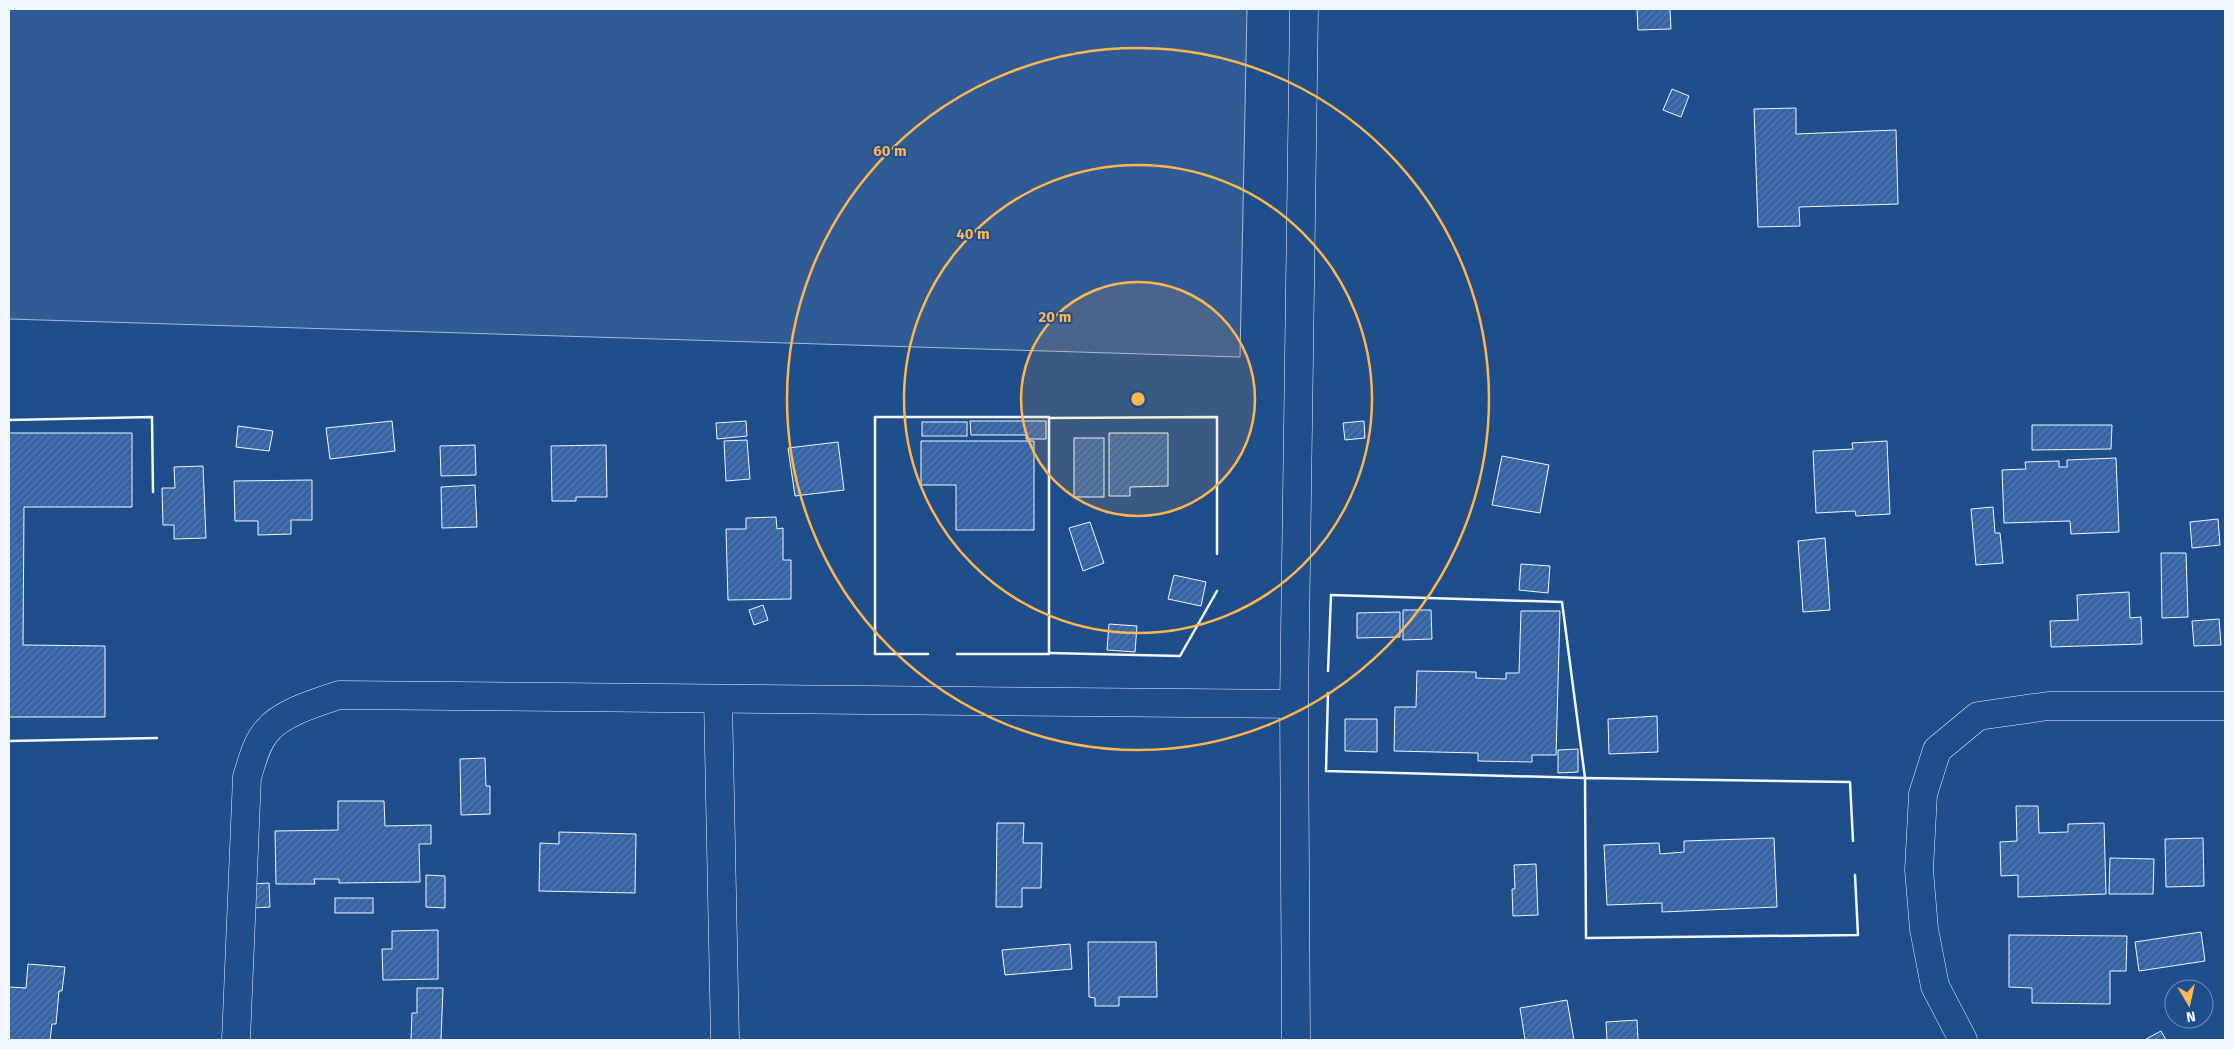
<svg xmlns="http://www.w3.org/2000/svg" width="2234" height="1049" viewBox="0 0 2234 1049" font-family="'Fira Sans',sans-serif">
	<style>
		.built { fill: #305b95; stroke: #a8bbd7 }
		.building { fill: url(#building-hatch); stroke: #f2f6ff }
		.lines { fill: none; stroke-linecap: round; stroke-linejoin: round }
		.street-casing { stroke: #f2f6ff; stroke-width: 29 }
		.street { stroke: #1f4e8c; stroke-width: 28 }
		.wall { stroke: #f2f6ff; stroke-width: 2.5 }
		.ring { fill: none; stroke: #ffb74d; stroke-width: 2.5 }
		.centre { fill: #ffb74d; stroke: #1f4e8c; stroke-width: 2.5 }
		.ring-label { font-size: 15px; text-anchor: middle; font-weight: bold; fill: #ffb74d; stroke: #1f4e8c; stroke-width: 4; stroke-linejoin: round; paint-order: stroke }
	</style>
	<defs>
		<pattern id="building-hatch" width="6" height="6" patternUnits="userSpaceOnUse" patternTransform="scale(1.25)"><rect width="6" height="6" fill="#3563a3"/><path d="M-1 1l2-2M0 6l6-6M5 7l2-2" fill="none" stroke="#537ab1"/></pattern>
	</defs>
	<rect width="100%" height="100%" fill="#1f4e8c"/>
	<polygon class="built" points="9,9 1247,9 1240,357 9,319"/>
	<g class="building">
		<polygon points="1637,9 1670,9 1671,29 1638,30"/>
		<polygon points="1672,89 1689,96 1681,117 1663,110"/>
		<polygon points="1796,108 1796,134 1896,130 1898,204 1799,207 1800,226 1758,227 1754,109"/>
		<polygon points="392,421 395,451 330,459 326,428"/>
		<polygon points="746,421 747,436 717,439 716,423"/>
		<polygon points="970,421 1046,421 1046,439 1026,439 1026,435 971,435"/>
		<polygon points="1364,421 1365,438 1345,440 1343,423"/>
		<rect x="922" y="422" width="45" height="14"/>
		<polygon points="2032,425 2112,425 2111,449 2032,450"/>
		<polygon points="238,426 273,431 269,451 236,447"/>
		<polygon points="9,433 132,433 132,507 24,507 23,645 105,646 105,717 9,717"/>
		<polygon points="1109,433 1168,433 1168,486 1130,487 1130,496 1109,496"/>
		<rect x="1074" y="438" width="30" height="59"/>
		<polygon points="747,440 750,479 726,481 724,441"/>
		<polygon points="921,441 1034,441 1034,530 956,530 956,485 921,485"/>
		<polygon points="1887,441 1890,514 1856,516 1855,511 1816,513 1813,451 1853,449 1852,443"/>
		<polygon points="838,442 844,490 795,496 788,448"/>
		<polygon points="475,445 476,475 441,476 440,446"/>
		<polygon points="606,445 607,497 576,497 576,501 552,501 551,446"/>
		<polygon points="1502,456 1549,465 1540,513 1492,505"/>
		<polygon points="2116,458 2119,532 2071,534 2070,521 2004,523 2002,470 2026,469 2025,462 2059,461 2059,467 2067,467 2067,460"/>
		<polygon points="203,466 206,538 174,539 174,525 163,525 162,488 175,488 174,467"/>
		<polygon points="312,480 312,520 291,520 291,534 258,535 258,521 235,521 234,481"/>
		<polygon points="475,485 477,527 442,528 441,487"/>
		<polygon points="1993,507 1995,533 2000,533 2003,563 1976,565 1971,509"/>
		<polygon points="776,517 777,529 783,528 783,560 791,560 791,599 728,600 726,529 746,529 746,518"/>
		<polygon points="2218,519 2220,545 2192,548 2190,522"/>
		<polygon points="1090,522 1104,563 1083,571 1069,528"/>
		<polygon points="1825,538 1830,610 1803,612 1798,541"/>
		<polygon points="2161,553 2186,553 2188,617 2162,618"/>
		<polygon points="1521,564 1550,566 1548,593 1519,590"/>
		<polygon points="1174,575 1206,582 1201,606 1168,599"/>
		<polygon points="2129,592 2130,618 2141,617 2142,644 2051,647 2050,621 2078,620 2077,595"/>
		<polygon points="763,605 768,620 754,625 749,610"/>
		<polygon points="1403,610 1431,610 1432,639 1403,640"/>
		<polygon points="1521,611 1560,611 1556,755 1532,755 1532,762 1478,761 1478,753 1394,751 1395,707 1416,707 1417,671 1476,672 1476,678 1506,679 1506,673 1519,673"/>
		<polygon points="1400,612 1400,637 1357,638 1357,613"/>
		<polygon points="2219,619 2221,645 2194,646 2192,621"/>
		<polygon points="1109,624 1137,626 1135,652 1107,650"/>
		<polygon points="1657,716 1658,752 1609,754 1608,719"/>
		<polygon points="1345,719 1377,719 1377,752 1345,751"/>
		<polygon points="1578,749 1578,772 1558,773 1558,750"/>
		<polygon points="485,758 486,786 490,786 490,814 461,815 460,759"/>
		<polygon points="338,801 384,801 385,826 431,825 431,844 419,844 420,882 339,883 339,879 314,879 315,884 276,884 275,831 338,830"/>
		<polygon points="2016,806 2038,806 2039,833 2068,832 2068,824 2104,823 2106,894 2018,897 2018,875 2001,876 2000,842 2017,841"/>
		<polygon points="997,823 1024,823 1023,843 1042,843 1041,888 1022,888 1022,907 996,907"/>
		<polygon points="559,832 636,834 635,893 539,891 540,843 559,844"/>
		<polygon points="1774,838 1777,907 1662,912 1662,903 1607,905 1604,845 1659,843 1660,854 1684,852 1684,841"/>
		<polygon points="2203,838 2204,886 2166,887 2165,839"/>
		<polygon points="2110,858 2154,859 2153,894 2109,894"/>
		<polygon points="1536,864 1538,915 1513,916 1512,889 1515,889 1514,865"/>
		<polygon points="426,875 445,876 445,908 426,907"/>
		<polygon points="269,883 270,907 254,908 253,884"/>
		<rect x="335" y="898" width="38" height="15"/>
		<polygon points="438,930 438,979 383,980 382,949 392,949 392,931"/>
		<polygon points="2201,932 2205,961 2139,971 2135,942"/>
		<polygon points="2009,935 2127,936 2126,971 2110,971 2110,1004 2032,1003 2032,988 2009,987"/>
		<polygon points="1088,942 1156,942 1157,997 1119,997 1119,1006 1095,1006 1095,998 1089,997"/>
		<polygon points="1070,944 1072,969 1005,975 1002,950"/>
		<polygon points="28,964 65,967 62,991 59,991 56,1024 52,1024 50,1040 9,1040 9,987 26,988"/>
		<polygon points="417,988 443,988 441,1040 411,1040 412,1013 417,1013"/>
		<polygon points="1567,1000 1574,1040 1525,1040 1520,1008"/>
		<polygon points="1637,1020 1638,1040 1607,1040 1606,1022"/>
		<polygon points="2161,1031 2166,1040 2147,1040 2146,1039"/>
	</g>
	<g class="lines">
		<g class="street-casing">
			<g id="street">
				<polyline points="718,699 725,1040"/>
				<path d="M236 1040 247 777C252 762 256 743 267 731 281 713 318 702 339 695L1294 704"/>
				<polyline points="1296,1040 1294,704 1304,9"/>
				<polyline points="1963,1040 1935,986 1924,929 1919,870 1923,794 1937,750 1978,716 2048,706 2225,706"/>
			</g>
		</g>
		<use href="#street" class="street"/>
		<g class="wall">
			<polyline points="1049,418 1217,417 1217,554"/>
			<polyline points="9,420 152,417 153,492"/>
			<polyline points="1049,653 1180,656 1217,591"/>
			<polyline points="928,654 875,654 875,417 1049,417 1049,654 957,654"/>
			<polyline points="1328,693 1326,771 1585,778 1562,602 1331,595 1328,671"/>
			<polyline points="9,741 157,738"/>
			<polyline points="1853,841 1850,782 1585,778 1586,938 1858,935 1855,875"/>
		</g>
	</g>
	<circle cx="1138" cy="399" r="117" fill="#ffb74d" fill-opacity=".12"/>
	<g class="ring">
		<circle cx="1138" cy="399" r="117"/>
		<circle cx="1138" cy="399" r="234"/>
		<circle cx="1138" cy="399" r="351"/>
	</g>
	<circle cx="1138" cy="399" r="8" class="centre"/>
	<g class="ring-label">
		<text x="890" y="156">60 m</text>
		<text x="973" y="239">40 m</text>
		<text x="1055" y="322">20 m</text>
	</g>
	<rect width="2234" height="1049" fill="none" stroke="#f2f6ff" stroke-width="20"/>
	<g transform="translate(2189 1004) rotate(171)"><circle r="24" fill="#1f4e8c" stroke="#7391ba"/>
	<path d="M0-4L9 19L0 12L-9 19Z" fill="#ffb74d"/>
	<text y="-8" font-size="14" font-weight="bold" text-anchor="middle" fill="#f2f6ff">N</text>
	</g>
</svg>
